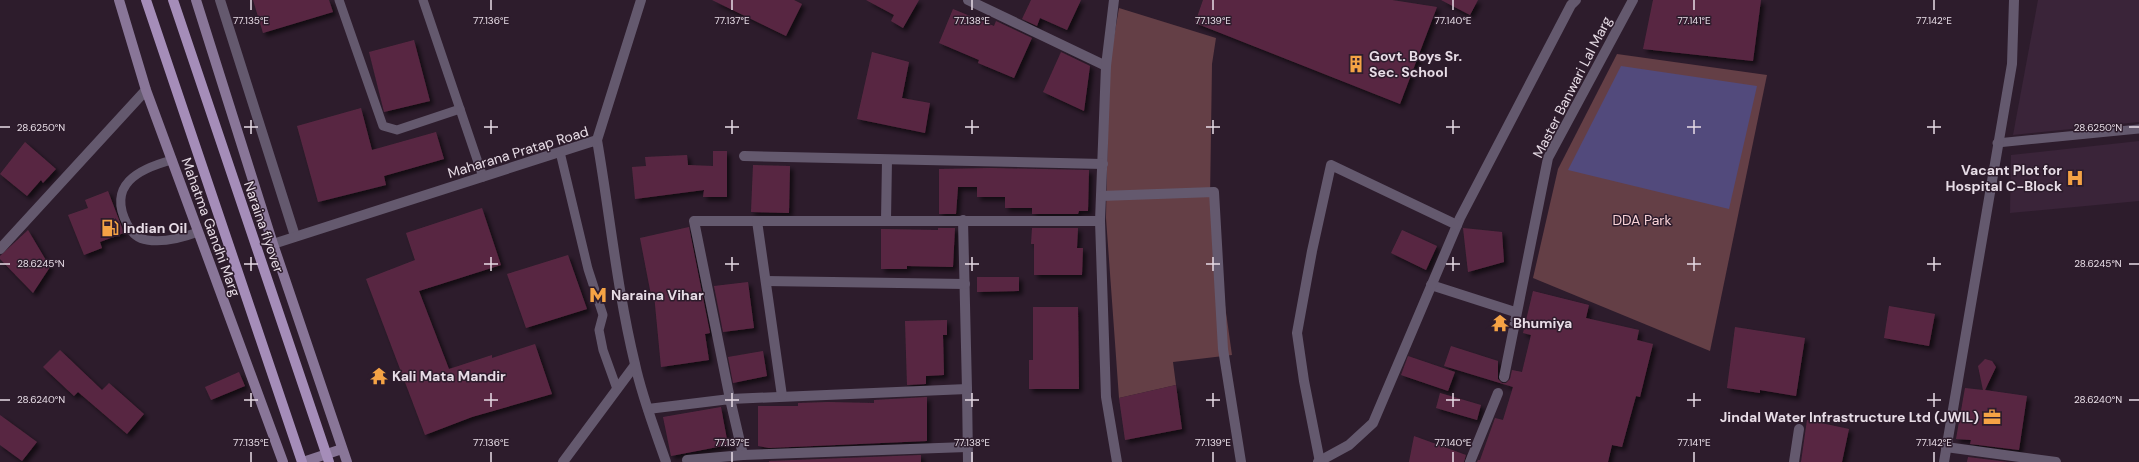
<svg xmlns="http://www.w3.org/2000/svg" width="2139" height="462" viewBox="0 0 2139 462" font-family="'DM Sans',sans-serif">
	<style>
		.built { fill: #3a2439 }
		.green { fill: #643f46 }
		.water { fill: #524a7c }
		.building { fill: #592842; filter: url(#shadow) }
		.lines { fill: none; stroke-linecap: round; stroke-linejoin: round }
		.lane { stroke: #64596e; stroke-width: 9 }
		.street { stroke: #64596e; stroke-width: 10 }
		.secondary { stroke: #897698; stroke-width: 10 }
		.primary { stroke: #a58db9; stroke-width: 10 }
		.primary-bridge { stroke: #a58db9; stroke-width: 10 }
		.ticks { fill: none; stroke: #e7dce6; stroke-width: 1.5 }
		.labels { text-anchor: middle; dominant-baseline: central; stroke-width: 3; stroke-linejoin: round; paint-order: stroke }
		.poi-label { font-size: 14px; font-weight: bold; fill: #e7dce6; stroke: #2d1c2c; text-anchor: start }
		.street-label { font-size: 14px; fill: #e7dce6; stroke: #2d1c2c }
		.park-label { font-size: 14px; fill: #f8d2d7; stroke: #2d1c2c }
		.ticks-label { font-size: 10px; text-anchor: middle; fill: #e7dce6; stroke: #2d1c2c; stroke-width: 3; stroke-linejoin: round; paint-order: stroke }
	</style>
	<defs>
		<filter id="shadow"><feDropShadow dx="3.5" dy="3.5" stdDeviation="2" flood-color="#0009"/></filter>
	</defs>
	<rect width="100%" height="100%" fill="#2d1c2c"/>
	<g class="built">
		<polygon points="2038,0 2139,0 2139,122 2013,135"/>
		<polygon points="2139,141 2139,201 2010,213 2011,155"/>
	</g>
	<g class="green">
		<polygon points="1119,8 1216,38 1212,64 1210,199 1232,355 1173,362 1176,385 1119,398 1106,218 1109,66"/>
		<polygon points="1617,54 1767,75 1710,351 1533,278 1558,169"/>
	</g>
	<polygon class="water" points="1621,66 1757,86 1729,209 1568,170"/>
	<g class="building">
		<polygon points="253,0 329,0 333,12 263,33"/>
		<polygon points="712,0 794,0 802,4 786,36"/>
		<polygon points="866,0 919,0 903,28 891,21 894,15"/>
		<polygon points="1031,0 1081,0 1067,30 1040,18 1037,26 1022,19"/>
		<polygon points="1203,0 1392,0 1437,7 1400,104 1195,23"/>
		<polygon points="1441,0 1478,0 1470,15"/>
		<polygon points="1653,0 1761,0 1753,61 1643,49"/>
		<polygon points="953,9 994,26 996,21 1032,38 1014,78 978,63 979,60 939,43"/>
		<polygon points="414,40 430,101 384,112 369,52"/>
		<polygon points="872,52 909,62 902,98 930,103 925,133 857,119"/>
		<polygon points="1061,52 1090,66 1084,111 1043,92"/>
		<polygon points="361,108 372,150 436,132 444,159 384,176 386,185 318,202 297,126"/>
		<polygon points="25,142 56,169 43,183 41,180 27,196 0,174"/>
		<polygon points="713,151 727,151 727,197 703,197 704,190 635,199 632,167 646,166 645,157 687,155 688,165 713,166"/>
		<polygon points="753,165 790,166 789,213 751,212"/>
		<polygon points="991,168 1089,170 1088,211 1079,211 1078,214 1032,214 1032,208 1005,208 1005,197 977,197 977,187 958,187 956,214 939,214 939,169"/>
		<polygon points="108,191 124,233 100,242 102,248 84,255 68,215 88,208 85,200"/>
		<polygon points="482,208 501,265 419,291 449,369 492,355 492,358 535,344 552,394 472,417 425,435 366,279 415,260 406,233"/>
		<polygon points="689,227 710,333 705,334 709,360 661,367 654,294 651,295 640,238"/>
		<polygon points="938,228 955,228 953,267 907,266 907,269 881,269 881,229 938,230"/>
		<polygon points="1032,228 1078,228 1077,248 1083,248 1082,275 1034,275 1034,244 1031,244"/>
		<polygon points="1463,228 1502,232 1504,262 1468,272"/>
		<polygon points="28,230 50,267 33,293 0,259 0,256"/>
		<polygon points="1402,230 1437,246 1426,270 1391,253"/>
		<polygon points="568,255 587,309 526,328 507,274"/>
		<polygon points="977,277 1019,277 1019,291 977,292"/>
		<polygon points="748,282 754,328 723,332 714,286"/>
		<polygon points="1533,291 1589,305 1586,318 1639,330 1637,340 1653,344 1640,397 1636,396 1622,447 1612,445 1608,462 1477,462 1478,460 1480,460 1495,418 1503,420 1513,387 1444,366 1451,346 1498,361 1498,379 1502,383 1506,383 1510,379 1512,370 1522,372 1531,335 1523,333"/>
		<polygon points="1889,306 1935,314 1929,346 1884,338"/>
		<polygon points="1033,307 1078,307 1079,389 1029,389 1029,360 1033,360"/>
		<polygon points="947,320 947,335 943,335 944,375 926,376 926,384 907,385 905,321"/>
		<polygon points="1735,327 1805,338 1796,396 1760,390 1760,393 1727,388"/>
		<polygon points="60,350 102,390 109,383 144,414 127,434 78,392 74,396 43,367"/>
		<polygon points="763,351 767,376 733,383 728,357"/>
		<polygon points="1408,356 1455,372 1448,391 1401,375"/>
		<polygon points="1985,359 1992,361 1996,367 1985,390 2027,396 2019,450 1970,444 1971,440 1956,439 1965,388 1983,390 1978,366"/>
		<polygon points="239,372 245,386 211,400 205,387"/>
		<polygon points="1176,385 1182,429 1125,440 1119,398"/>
		<polygon points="1440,393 1481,405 1477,420 1436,408"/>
		<polygon points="927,397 927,441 769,448 758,446 758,406 798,406 798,403 828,402 874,403 874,400"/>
		<polygon points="721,407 728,445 671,456 663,417"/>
		<polygon points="0,415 37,442 22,461 0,445"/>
		<polygon points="1807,420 1849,429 1842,462 1801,462"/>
		<polygon points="1414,436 1466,455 1464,462 1409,462"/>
		<polygon points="921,455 921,462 769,462 769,461"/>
		<polygon points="1968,457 2008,462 1967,462"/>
	</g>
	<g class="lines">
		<g class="lane">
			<polyline points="339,0 383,126 397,130 460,109"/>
			<polyline points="423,0 483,177"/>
			<polyline points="1997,143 2139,129"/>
			<polyline points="560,152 588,269 603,315 599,330 603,350 617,389"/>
			<path d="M172 160C138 169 107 185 127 224 131 232 137 239 147 240 164 243 182 238 198 232"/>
		</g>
		<g class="street">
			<polyline points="220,0 295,236"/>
			<polyline points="968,0 1106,66"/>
			<polyline points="1114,0 1106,66 1100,221 1106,397 1117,462"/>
			<polyline points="597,140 641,0"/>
			<polyline points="744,156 1103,164"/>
			<polyline points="1101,196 1214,192 1223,349 1241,462"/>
			<polyline points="886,220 887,160"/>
			<polyline points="963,220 967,389 730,399 694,221 1100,221"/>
			<polyline points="757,221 782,396"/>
			<path d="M273 244 597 140C610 215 617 290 635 364 642 397 655 430 666 462"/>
			<polyline points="0,249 146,90"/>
			<polyline points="766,281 965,284"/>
			<polyline points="1431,285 1515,312"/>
			<polyline points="1504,377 1548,158 1633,0"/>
			<polyline points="967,389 968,462"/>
			<polyline points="648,409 730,399 743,455"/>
			<polyline points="1946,447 2056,462"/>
			<polyline points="687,460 743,455 967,447"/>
			<polyline points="563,462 635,365"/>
			<polyline points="1318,462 1349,445 1373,423 1460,218 1571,5 1576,0"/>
			<polyline points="1320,462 1304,381 1297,333 1312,251 1331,165 1457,225"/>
			<polyline points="1470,462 1498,393"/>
			<polyline points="1794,462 1799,429"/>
			<polyline points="1944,462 2012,64 2014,0"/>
		</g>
		<g class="secondary">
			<polyline points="119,0 146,90 283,462"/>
			<polyline points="196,0 273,244 347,462"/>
			<polyline points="303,462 342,449"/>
		</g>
		<polyline class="primary" points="146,0 302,462"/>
		<polyline class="primary-bridge" points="173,0 329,462"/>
	</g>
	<path class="ticks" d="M251 0V10M491 0V10M732 0V10M972 0V10M1213 0V10M1453 0V10M1694 0V10M1934 0V10M251 120V134M491 120V134M732 120V134M972 120V134M1213 120V134M1453 120V134M1694 120V134M1934 120V134M0 127H10M244 127H258M484 127H498M725 127H739M965 127H979M1206 127H1220M1446 127H1460M1687 127H1701M1927 127H1941M2129 127H2139M251 257V271M491 257V271M732 257V271M972 257V271M1213 257V271M1453 257V271M1694 257V271M1934 257V271M0 264H10M244 264H258M484 264H498M725 264H739M965 264H979M1206 264H1220M1446 264H1460M1687 264H1701M1927 264H1941M2129 264H2139M251 393V407M491 393V407M732 393V407M972 393V407M1213 393V407M1453 393V407M1694 393V407M1934 393V407M0 400H10M244 400H258M484 400H498M725 400H739M965 400H979M1206 400H1220M1446 400H1460M1687 400H1701M1927 400H1941M2129 400H2139M251 452V462M491 452V462M732 452V462M972 452V462M1213 452V462M1453 452V462M1694 452V462M1934 452V462"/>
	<defs>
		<g id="building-bare" transform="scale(1.38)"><path d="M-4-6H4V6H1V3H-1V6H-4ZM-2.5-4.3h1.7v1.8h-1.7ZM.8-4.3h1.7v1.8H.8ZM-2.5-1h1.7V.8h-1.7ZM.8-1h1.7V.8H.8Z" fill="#f5a345" stroke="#2d1c2c" stroke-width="2.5" paint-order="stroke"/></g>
		<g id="hospital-bare" transform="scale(1.38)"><path d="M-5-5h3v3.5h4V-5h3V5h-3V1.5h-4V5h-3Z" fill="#f5a345" stroke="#2d1c2c" stroke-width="2.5" paint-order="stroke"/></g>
		<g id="fuel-bare" transform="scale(1.38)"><path d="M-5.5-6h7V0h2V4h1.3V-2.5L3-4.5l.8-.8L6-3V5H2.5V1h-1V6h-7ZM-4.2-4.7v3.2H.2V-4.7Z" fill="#f5a345" stroke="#2d1c2c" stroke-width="2.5" paint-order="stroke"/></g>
		<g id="metro-bare" transform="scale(1.38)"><path d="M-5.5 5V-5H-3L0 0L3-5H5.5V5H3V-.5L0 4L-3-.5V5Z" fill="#f5a345" stroke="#2d1c2c" stroke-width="2.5" paint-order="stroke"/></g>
		<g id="temple-bare" transform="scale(1.38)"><path d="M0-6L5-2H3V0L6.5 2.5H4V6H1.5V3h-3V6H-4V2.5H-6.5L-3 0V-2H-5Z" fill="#f5a345" stroke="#2d1c2c" stroke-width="2.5" paint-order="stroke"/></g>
		<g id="office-bare" transform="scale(1.38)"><path d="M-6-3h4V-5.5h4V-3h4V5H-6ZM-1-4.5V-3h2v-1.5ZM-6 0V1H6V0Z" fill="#f5a345" stroke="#2d1c2c" stroke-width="2.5" paint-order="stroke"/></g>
	</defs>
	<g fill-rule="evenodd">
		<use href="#building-bare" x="1356" y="64"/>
		<use href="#hospital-bare" x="2075" y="178"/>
		<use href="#fuel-bare" x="110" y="228"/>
		<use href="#metro-bare" x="598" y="295"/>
		<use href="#temple-bare" x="1500" y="323"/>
		<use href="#temple-bare" x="379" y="376"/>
		<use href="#office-bare" x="1992" y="417"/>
	</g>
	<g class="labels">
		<g class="poi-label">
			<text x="1369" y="56">Govt. Boys Sr.<tspan x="1369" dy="16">Sec. School</tspan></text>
			<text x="2062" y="170" text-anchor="end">Vacant Plot for<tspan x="2062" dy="16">Hospital C-Block</tspan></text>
			<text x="123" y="228">Indian Oil</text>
			<text x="611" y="295">Naraina Vihar</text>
			<text x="1513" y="323">Bhumiya</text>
			<text x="392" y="376">Kali Mata Mandir</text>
			<text x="1979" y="417" text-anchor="end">Jindal Water Infrastructure Ltd (JWIL)</text>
		</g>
		<g class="street-label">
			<text transform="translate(1572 87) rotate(-63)">Master Banwari Lal Marg</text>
			<text transform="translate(518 152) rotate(-17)">Maharana Pratap Road</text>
			<text transform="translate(211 227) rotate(70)">Mahatma Gandhi Marg</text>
			<text transform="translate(264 227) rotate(71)">Naraina flyover</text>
		</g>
		<g class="park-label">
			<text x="1642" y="220">DDA Park</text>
		</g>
	</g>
	<g class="ticks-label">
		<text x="251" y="24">77.135°E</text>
		<text x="491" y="24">77.136°E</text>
		<text x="732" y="24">77.137°E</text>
		<text x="972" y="24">77.138°E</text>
		<text x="1213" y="24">77.139°E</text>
		<text x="1453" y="24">77.140°E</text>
		<text x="1694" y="24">77.141°E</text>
		<text x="1934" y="24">77.142°E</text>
		<text x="41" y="131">28.6250°N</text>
		<text x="2098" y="131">28.6250°N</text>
		<text x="41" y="267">28.6245°N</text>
		<text x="2098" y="267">28.6245°N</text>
		<text x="41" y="403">28.6240°N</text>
		<text x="2098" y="403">28.6240°N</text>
		<text x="251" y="446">77.135°E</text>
		<text x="491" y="446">77.136°E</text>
		<text x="732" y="446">77.137°E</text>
		<text x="972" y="446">77.138°E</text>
		<text x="1213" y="446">77.139°E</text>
		<text x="1453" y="446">77.140°E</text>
		<text x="1694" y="446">77.141°E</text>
		<text x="1934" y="446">77.142°E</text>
	</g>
</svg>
